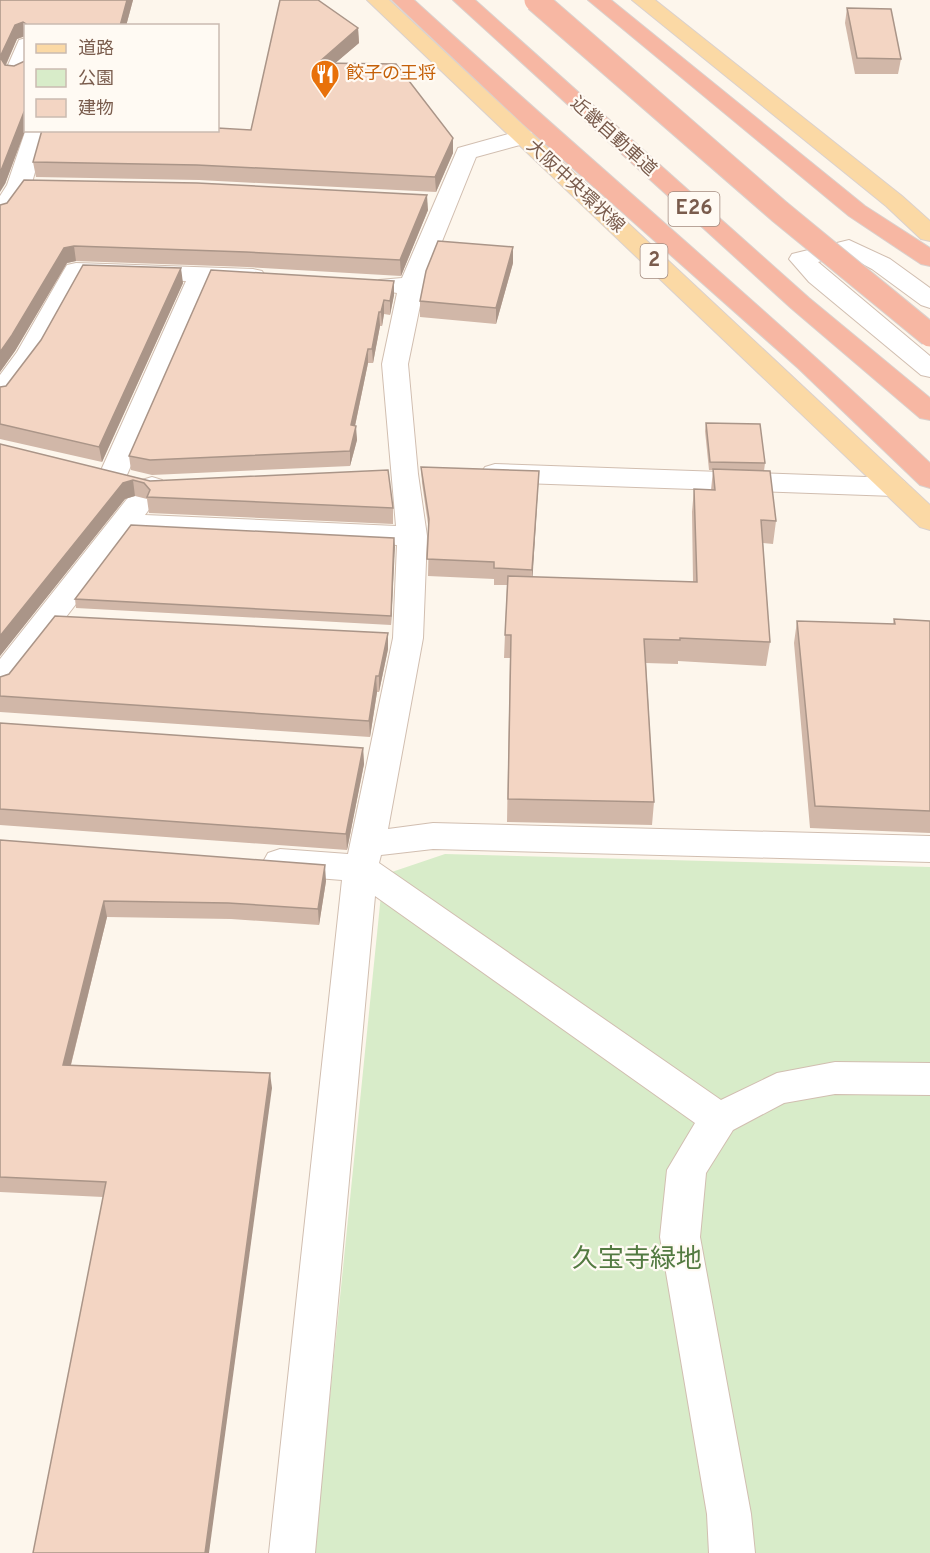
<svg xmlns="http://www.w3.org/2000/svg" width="930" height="1553" viewBox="0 0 930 1553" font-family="Overpass,'Noto Sans JP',sans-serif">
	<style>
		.green { fill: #d8ecc9 }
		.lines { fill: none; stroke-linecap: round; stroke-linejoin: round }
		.minor-casing { stroke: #d1beb0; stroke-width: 2 }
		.major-casing { stroke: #dad1cd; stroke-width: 2 }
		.highway-casing { stroke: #dad1cd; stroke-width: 2 }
		.minor { fill: #fff; fill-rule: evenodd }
		.major { fill: #fbd9a5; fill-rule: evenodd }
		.highway { fill: #f7b7a3; fill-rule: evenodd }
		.highway-bridge-casing { stroke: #dad1cd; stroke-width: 25; stroke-linecap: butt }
		.highway-bridge { stroke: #f7b7a3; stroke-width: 23 }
		.wall { fill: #d1b7a8 }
		.shaded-wall { fill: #aa9588 }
		.building { fill: #f3d5c3; stroke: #aa9588; stroke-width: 1.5 }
		.labels { text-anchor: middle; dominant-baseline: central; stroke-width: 4.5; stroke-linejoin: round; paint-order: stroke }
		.far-food-label { font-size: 18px; fill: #c56008; stroke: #fffaf3; text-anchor: start }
		.far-street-label { font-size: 18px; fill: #7a5c4d; stroke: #fffaf3 }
		.shield { fill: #fffaf3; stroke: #a28b7f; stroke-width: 1.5 }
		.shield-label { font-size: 20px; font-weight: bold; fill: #7a5c4d }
		.near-park-label { font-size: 26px; fill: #537a41; stroke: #fffaf3 }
	</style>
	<rect width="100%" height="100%" fill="#fdf6ec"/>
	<polygon class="green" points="445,854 930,867 930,1553 314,1553 383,875"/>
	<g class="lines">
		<g class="minor-casing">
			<g id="minor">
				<polygon points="26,38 26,74 16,78 8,77 5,72 19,40"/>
				<polygon points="26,129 47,130 31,186 8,217 0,219 0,196 7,185"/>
				<polygon points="523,130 531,132 534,137 531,142 476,157 424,286 408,364 418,474 427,536 423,638 388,829 433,823 930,836 930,862 433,849 381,855 379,863 721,1100 777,1073 835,1062 930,1063 930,1095 835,1094 784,1103 733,1130 706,1173 700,1237 751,1514 755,1553 709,1553 707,1514 660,1237 667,1170 695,1123 375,896 315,1553 269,1553 342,880 280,875 268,871 263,862 268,853 280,849 348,854 393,638 397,545 131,532 11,689 0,692 0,659 142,480 152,477 162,480 166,486 145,515 396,526 382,364 397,293 379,290 375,285 379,280 402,278 458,148"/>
				<polygon points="849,240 890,259 930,288 930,308 921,305 872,269 846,255 818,262 930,356 930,377 921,375 809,282 789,259 792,254"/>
				<polygon points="76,263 253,269 262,271 265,276 262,281 253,283 211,282 126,477 122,483 112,486 102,483 98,477 186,281 84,278 42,354 9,399 0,401 0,375 17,352 64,270 67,265"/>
				<polygon points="495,464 894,478 904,481 908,487 904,493 894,496 495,482 485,479 481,473 485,467"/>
			</g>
		</g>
		<g class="major-casing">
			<g id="major">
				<polygon points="367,0 389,0 930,505 930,530 920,527"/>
				<polygon points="632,0 655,0 902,196 930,221 930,241 921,239 886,206"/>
			</g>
		</g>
		<g class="highway-casing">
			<g id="highway">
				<path d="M392 0H414C585 156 762 305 930 463V488L920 485 798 368 523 124Z"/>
				<polygon points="453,0 475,0 809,298 930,398 930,420 920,418 791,308"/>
				<polygon points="588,0 611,0 865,206 930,248 930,266 921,264 849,216"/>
			</g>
		</g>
		<use href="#minor" class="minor"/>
		<use href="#major" class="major"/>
		<use href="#highway" class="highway"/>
		<g class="highway-bridge-casing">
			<polyline id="highway-bridge" points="536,0 780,212 930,335"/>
		</g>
		<use href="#highway-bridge" class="highway-bridge"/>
	</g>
	<g class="wall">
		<polygon points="0,0 133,0 126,26 26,26 26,36 17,39 6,65 14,66 25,61 26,58 26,128 5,184"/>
		<polygon points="847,8 901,59 898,74 855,74 845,23"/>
		<polygon points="358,28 359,43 335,63 453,153 436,192 199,180 36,177 33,162 251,130"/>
		<polygon points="0,205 428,210 401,276 247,267 76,261 67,263 15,351 0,372"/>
		<polygon points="513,263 496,324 420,317 420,301"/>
		<polygon points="211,270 394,295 390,315 384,314 382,326 380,326 373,363 368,363 355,426 357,440 350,466 152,475 131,470 129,456"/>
		<polygon points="183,283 102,462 0,439 0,387 6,386"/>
		<polygon points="706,423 765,463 764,471 776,521 773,544 763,543 770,642 766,666 678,661 678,664 646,663 654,802 652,825 507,822 510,658 504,658 507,585 494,585 494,579 428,576 429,531 422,483 421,467 539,471 532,577 693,582 692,512 694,489 711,490 713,470 709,470 705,431"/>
		<polygon points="0,444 150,481 393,508 393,524 149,513 147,499 135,496 125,499 0,656"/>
		<polygon points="394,538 391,625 76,608 75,599"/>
		<polygon points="894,619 930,621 930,833 810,828 794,643 797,621 893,624"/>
		<polygon points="388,633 388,649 379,692 377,692 370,737 0,712 0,677"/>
		<polygon points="0,723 363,748 364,764 347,850 0,825"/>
		<polygon points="0,840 326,881 319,925 231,919 107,917 71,1065 272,1088 103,1197 0,1192"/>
	</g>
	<g class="shaded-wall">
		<polygon points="127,0 133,0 126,26 120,26"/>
		<polygon points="23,22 25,36 17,39 3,71 0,57 15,25"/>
		<polygon points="358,28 359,43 319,77 318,63"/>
		<polygon points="24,112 26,128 5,184 0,192 0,173"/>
		<polygon points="453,138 453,153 436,192 435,177"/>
		<polygon points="427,195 428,210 401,276 400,260"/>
		<polygon points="74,246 76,261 67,263 15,351 0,372 0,352 64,248"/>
		<polygon points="513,247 513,263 496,324 496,308"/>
		<polygon points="181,268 183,283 102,462 99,447"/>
		<polygon points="394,281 394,295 390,315 390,301"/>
		<polygon points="384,300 384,314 382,326 381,312"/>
		<polygon points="379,312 380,326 373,363 372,349"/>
		<polygon points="368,349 368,363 352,440 351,425"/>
		<polygon points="356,426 357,440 350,466 350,451"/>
		<polygon points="539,471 538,488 532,586 532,570"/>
		<polygon points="133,480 135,496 125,499 0,656 0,636 123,483"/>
		<polygon points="394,538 395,547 391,625 391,616"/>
		<polygon points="388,633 388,649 379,692 379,676"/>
		<polygon points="376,676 377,692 370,737 369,721"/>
		<polygon points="363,748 364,764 347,850 346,834"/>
		<polygon points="325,865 326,881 319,925 318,909"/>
		<polygon points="104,901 107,917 67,1080 63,1065"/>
		<polygon points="270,1073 272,1088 209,1553 205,1553"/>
	</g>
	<g class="building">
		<polygon points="0,0 127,0 120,26 26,26 26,24 23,22 15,25 0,57 5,65 14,66 25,61 26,58 26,112 24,112 0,173"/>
		<polygon points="280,0 318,0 358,28 318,63 396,64 453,138 435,177 197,165 33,162 42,130 218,130 218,128 251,130"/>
		<polygon points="847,8 891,9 901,59 857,58"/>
		<polygon points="24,180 197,183 427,195 400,260 246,252 74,246 64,248 12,335 0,352 0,205 7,203"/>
		<polygon points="438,241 513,247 496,308 420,301 426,271"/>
		<polygon points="83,265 181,268 99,447 0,424 0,387 6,386 41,340"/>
		<polygon points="211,270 394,281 390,301 384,300 381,312 379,312 372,349 368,349 351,425 356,426 350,451 150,460 129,456"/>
		<polygon points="706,423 760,424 765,463 710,462"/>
		<polygon points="0,444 150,481 388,470 393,508 147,497 150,490 144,483 133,480 123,483 0,636"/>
		<polygon points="421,467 539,471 532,570 494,568 494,562 427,559 429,519"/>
		<polygon points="713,469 770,471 776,521 761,520 770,642 680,638 680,640 644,639 654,802 508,799 511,635 505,635 508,576 697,582 694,489 715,490"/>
		<polygon points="131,525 394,538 391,616 75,599"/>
		<polygon points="55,616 388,633 379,676 376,676 369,721 0,696 0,677 9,674"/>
		<polygon points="894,619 930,621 930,811 815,806 797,621 895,624"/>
		<polygon points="0,723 363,748 346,834 0,809"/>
		<polygon points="0,840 325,865 318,909 228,903 104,901 63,1065 270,1073 205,1553 33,1553 106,1182 0,1177"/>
	</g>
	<defs>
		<g id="restaurant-pin" transform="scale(1.5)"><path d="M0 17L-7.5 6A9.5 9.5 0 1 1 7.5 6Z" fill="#e8710a" stroke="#fffaf3"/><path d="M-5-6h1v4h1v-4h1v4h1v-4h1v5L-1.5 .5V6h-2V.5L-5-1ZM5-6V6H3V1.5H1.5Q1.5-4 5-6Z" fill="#fff"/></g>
	</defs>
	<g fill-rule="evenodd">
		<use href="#restaurant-pin" x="325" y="74"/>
	</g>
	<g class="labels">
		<g class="far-food-label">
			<text x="346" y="74">餃子の王将</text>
		</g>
		<g class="far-street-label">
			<text transform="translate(613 137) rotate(42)">近畿自動車道</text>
			<text transform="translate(575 187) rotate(43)">大阪中央環状線</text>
		</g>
		<g class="shield">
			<rect x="668.5" y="192" width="51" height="34" rx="4.5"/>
			<rect x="640.5" y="244" width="27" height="34" rx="4.5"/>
		</g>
		<g class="shield-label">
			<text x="694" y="209">E26</text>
			<text x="654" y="261">2</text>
		</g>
		<g class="near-park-label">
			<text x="637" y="1260">久宝寺緑地</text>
		</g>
	</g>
	<rect x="24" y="24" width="195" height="108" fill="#fffaf3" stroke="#cabbb1" stroke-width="1.5"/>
	<rect x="36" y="44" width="30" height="9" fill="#fbd9a5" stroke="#cabbb1" stroke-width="1.5"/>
	<text x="78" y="54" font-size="18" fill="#7a5c4d">道路</text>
	<rect x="36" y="69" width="30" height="18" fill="#d8ecc9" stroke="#cabbb1" stroke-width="1.5"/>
	<text x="78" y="84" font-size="18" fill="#7a5c4d">公園</text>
	<rect x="36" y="99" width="30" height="18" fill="#f3d5c3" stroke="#cabbb1" stroke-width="1.5"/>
	<text x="78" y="114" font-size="18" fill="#7a5c4d">建物</text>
</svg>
